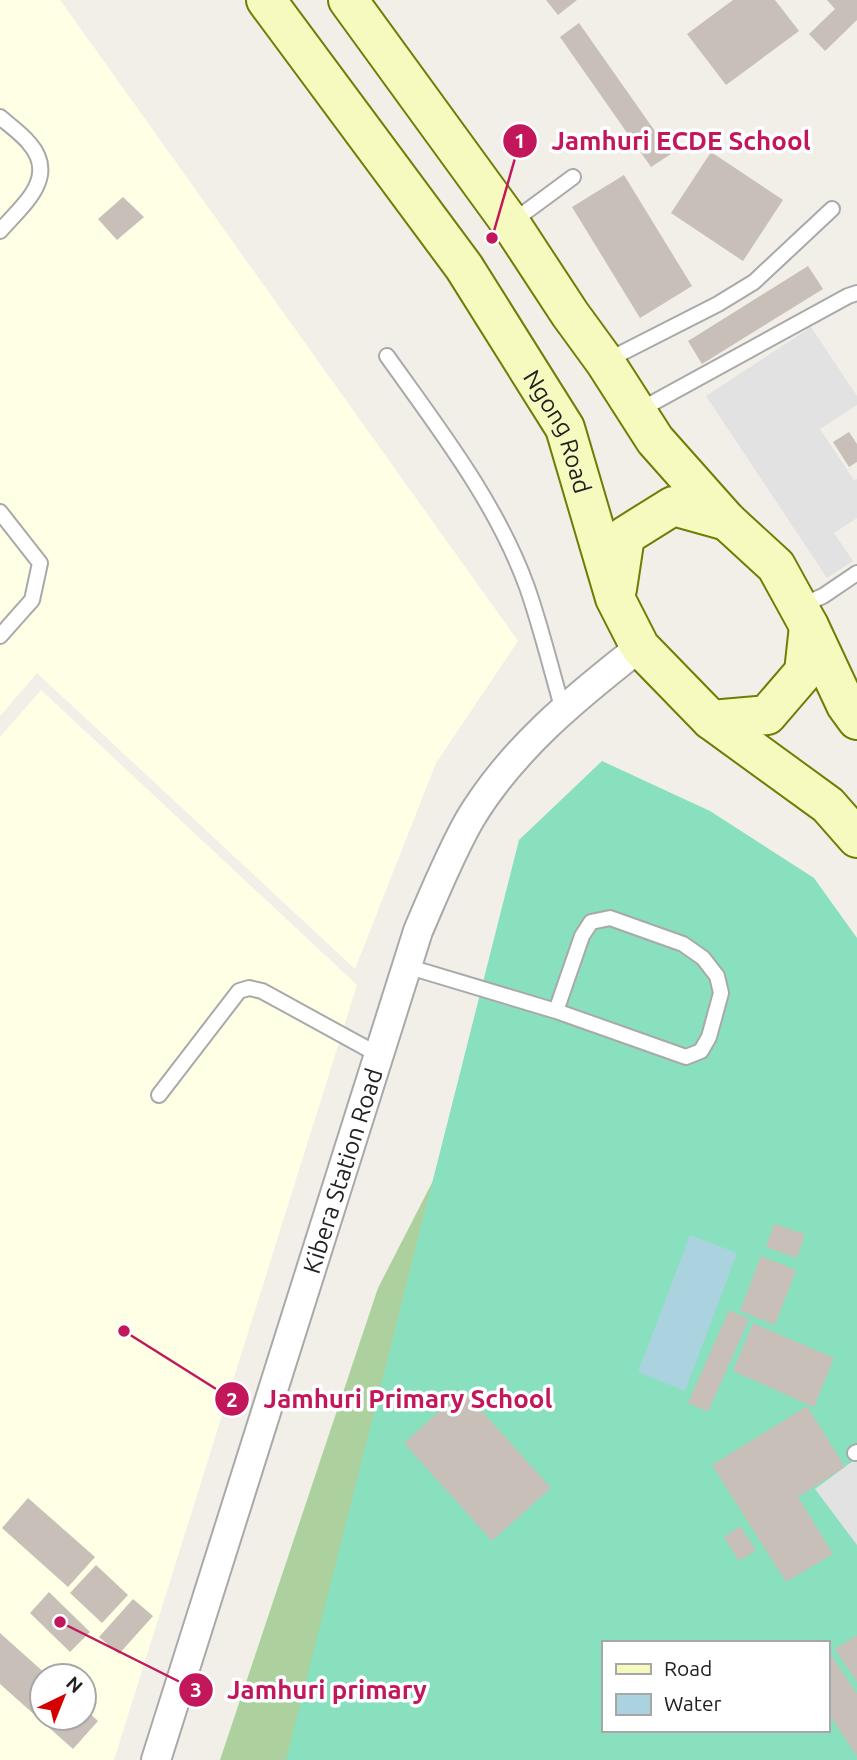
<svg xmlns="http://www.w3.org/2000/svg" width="857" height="1760" viewBox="0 0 857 1760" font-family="Ubuntu,sans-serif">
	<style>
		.education { fill: #ffffe5; fill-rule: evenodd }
		.forest { fill: #add19e }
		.pitch { fill: #88e0be; fill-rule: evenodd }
		.parking { fill: #e2e2e2 }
		.water { fill: #aad3df }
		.building { fill: #c7bfb8 }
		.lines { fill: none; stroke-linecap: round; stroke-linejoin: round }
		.lane-casing { stroke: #a9a9a9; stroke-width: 18 }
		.street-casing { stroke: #a9a9a9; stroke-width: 32 }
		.secondary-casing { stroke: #707d05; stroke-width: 42 }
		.lane { stroke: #fff; stroke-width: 14 }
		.street { stroke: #fff; stroke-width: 28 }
		.secondary { stroke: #f7fabf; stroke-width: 38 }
		.labels { text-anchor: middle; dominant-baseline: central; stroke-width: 7; stroke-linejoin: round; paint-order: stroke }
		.street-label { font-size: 24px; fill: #222; stroke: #fff }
		.leader { fill: none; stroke: #c2185b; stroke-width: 2.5 }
		.callout-dot { fill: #c2185b; stroke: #fff; stroke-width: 2.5 }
		.mark-label { font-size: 21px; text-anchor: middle; font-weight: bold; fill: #fff }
		.callout-label { font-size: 26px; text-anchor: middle; font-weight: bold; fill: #c2185b; stroke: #fff; stroke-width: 7; stroke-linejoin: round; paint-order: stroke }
	</style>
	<rect width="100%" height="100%" fill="#f2efe9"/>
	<g class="education">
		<polygon points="0,0 60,0 518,641 436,763 355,969 37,673 0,716"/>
		<path d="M41 690 357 985 114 1760H0V737ZM42 1676H84V1718H42Z"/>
	</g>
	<polygon class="forest" points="477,1095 287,1760 220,1760 378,1288"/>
	<path class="pitch" d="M602 761 710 811 814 878 857 938V1760H286L519 840ZM603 1643H827V1730H603Z"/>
	<g class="parking">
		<polygon points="811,327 857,396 857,405 820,429 854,480 857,479 857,518 834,533 853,561 827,578 706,396"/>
		<polygon points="857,1458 857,1545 815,1489"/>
	</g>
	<polygon class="water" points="690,1235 737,1253 685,1391 638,1372"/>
	<g class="building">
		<polygon points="546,0 577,0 558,15"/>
		<polygon points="733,0 775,0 799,31 726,85 687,34"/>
		<polygon points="827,0 857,0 857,20 825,51 809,34 835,9"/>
		<polygon points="579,23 671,154 651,167 560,37"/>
		<polygon points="711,152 783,200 743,261 671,213"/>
		<polygon points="624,175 692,286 640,318 572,207"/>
		<polygon points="123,197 144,217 117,240 98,219"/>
		<polygon points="808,266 823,289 702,364 688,341"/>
		<polygon points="849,432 857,444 857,462 849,467 833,442"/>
		<polygon points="774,1224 805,1234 797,1258 766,1247"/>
		<polygon points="761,1256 796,1270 775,1325 740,1311"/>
		<polygon points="729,1310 749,1319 708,1412 688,1403"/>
		<polygon points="753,1323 834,1358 814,1407 733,1371"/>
		<polygon points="463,1390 551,1488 492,1541 404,1443"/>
		<polygon points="807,1406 845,1467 798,1497 833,1554 786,1582 712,1465"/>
		<polygon points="28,1498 95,1557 68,1587 2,1528"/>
		<polygon points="740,1526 756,1550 739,1561 724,1537"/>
		<polygon points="96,1565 128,1595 102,1623 70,1593"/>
		<polygon points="49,1592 90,1632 70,1652 30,1613"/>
		<polygon points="133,1599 153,1616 119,1654 99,1637"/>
		<polygon points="0,1633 48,1676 42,1676 42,1718 84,1718 84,1708 98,1721 73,1749 0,1684"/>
		<polygon points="857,1635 857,1682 835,1649"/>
		<polygon points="827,1649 857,1694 857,1756 827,1711"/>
	</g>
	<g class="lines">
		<g class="lane-casing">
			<g id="lane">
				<path d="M0 117C9 125 21 133 29 143 59 177 23 205 0 231"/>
				<polyline points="512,222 573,177"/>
				<path d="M387 356C439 429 496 502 527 587 541 627 551 669 563 710"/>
				<polyline points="606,361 718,304 754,282 832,209"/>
				<polyline points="638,411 848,296 857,293"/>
				<polyline points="0,512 40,563 32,600 0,636"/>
				<polyline points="800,606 823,596 857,573"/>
				<polyline points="406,966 556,1011 686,1057 701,1051 709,1037 721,993 717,976 703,958 683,944 610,918 591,922 582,936 556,1011"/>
				<polyline points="159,1095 239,991 249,988 262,991 377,1054"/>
				<polyline points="855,1453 857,1452"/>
			</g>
		</g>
		<g class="street-casing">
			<g id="street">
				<path id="s1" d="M156 1760 418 931C434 894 450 854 470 819 512 749 576 697 640 647"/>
			</g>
		</g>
		<g class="secondary-casing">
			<g id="secondary">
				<path id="s2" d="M266 0 464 267 565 428 615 598 640 647 711 720 828 805 857 838"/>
				<polyline points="348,0 511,224 570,314 605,362 655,440 727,521 776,566 809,626 846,705 857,720"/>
				<polyline points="617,589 625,536 673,506 727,521"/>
				<polyline points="711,720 767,715 804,672 809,626"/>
			</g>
		</g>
		<use href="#lane" class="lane"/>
		<use href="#street" class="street"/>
		<use href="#secondary" class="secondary"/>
	</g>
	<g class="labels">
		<g class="street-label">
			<text stroke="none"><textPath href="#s2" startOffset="523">Ngong Road</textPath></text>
			<text stroke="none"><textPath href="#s1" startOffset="618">Kibera Station Road</textPath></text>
		</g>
	</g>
	<path class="leader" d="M492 238L520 141M124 1331L232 1399M60 1622L196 1690"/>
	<g class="callout-dot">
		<circle cx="492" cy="238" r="7"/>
		<circle cx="124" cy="1331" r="7"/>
		<circle cx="60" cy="1622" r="7"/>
		<circle cx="520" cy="141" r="18"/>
		<circle cx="232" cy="1399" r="18"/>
		<circle cx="196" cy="1690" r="18"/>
	</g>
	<g class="mark-label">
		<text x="520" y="148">1</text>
		<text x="232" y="1407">2</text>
		<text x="196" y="1697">3</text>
	</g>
	<g class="callout-label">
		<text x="681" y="150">Jamhuri ECDE School</text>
		<text x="408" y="1408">Jamhuri Primary School</text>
		<text x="327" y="1699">Jamhuri primary</text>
	</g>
	<rect x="602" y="1641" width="228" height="91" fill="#ffffff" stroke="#a7a7a7" stroke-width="2"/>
	<rect x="616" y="1664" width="35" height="10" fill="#f7fabf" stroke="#a7a7a7" stroke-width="2"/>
	<text x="664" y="1676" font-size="21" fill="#222222">Road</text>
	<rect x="616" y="1694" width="35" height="21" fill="#aad3df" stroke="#a7a7a7" stroke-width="2"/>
	<text x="664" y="1711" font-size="21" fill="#222222">Water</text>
	<g transform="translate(63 1697) rotate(43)"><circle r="33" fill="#ffffff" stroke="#a7a7a7" stroke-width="2"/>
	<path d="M0-5L12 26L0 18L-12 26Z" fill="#d40000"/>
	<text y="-10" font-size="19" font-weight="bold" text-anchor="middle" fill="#222222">N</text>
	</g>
</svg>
